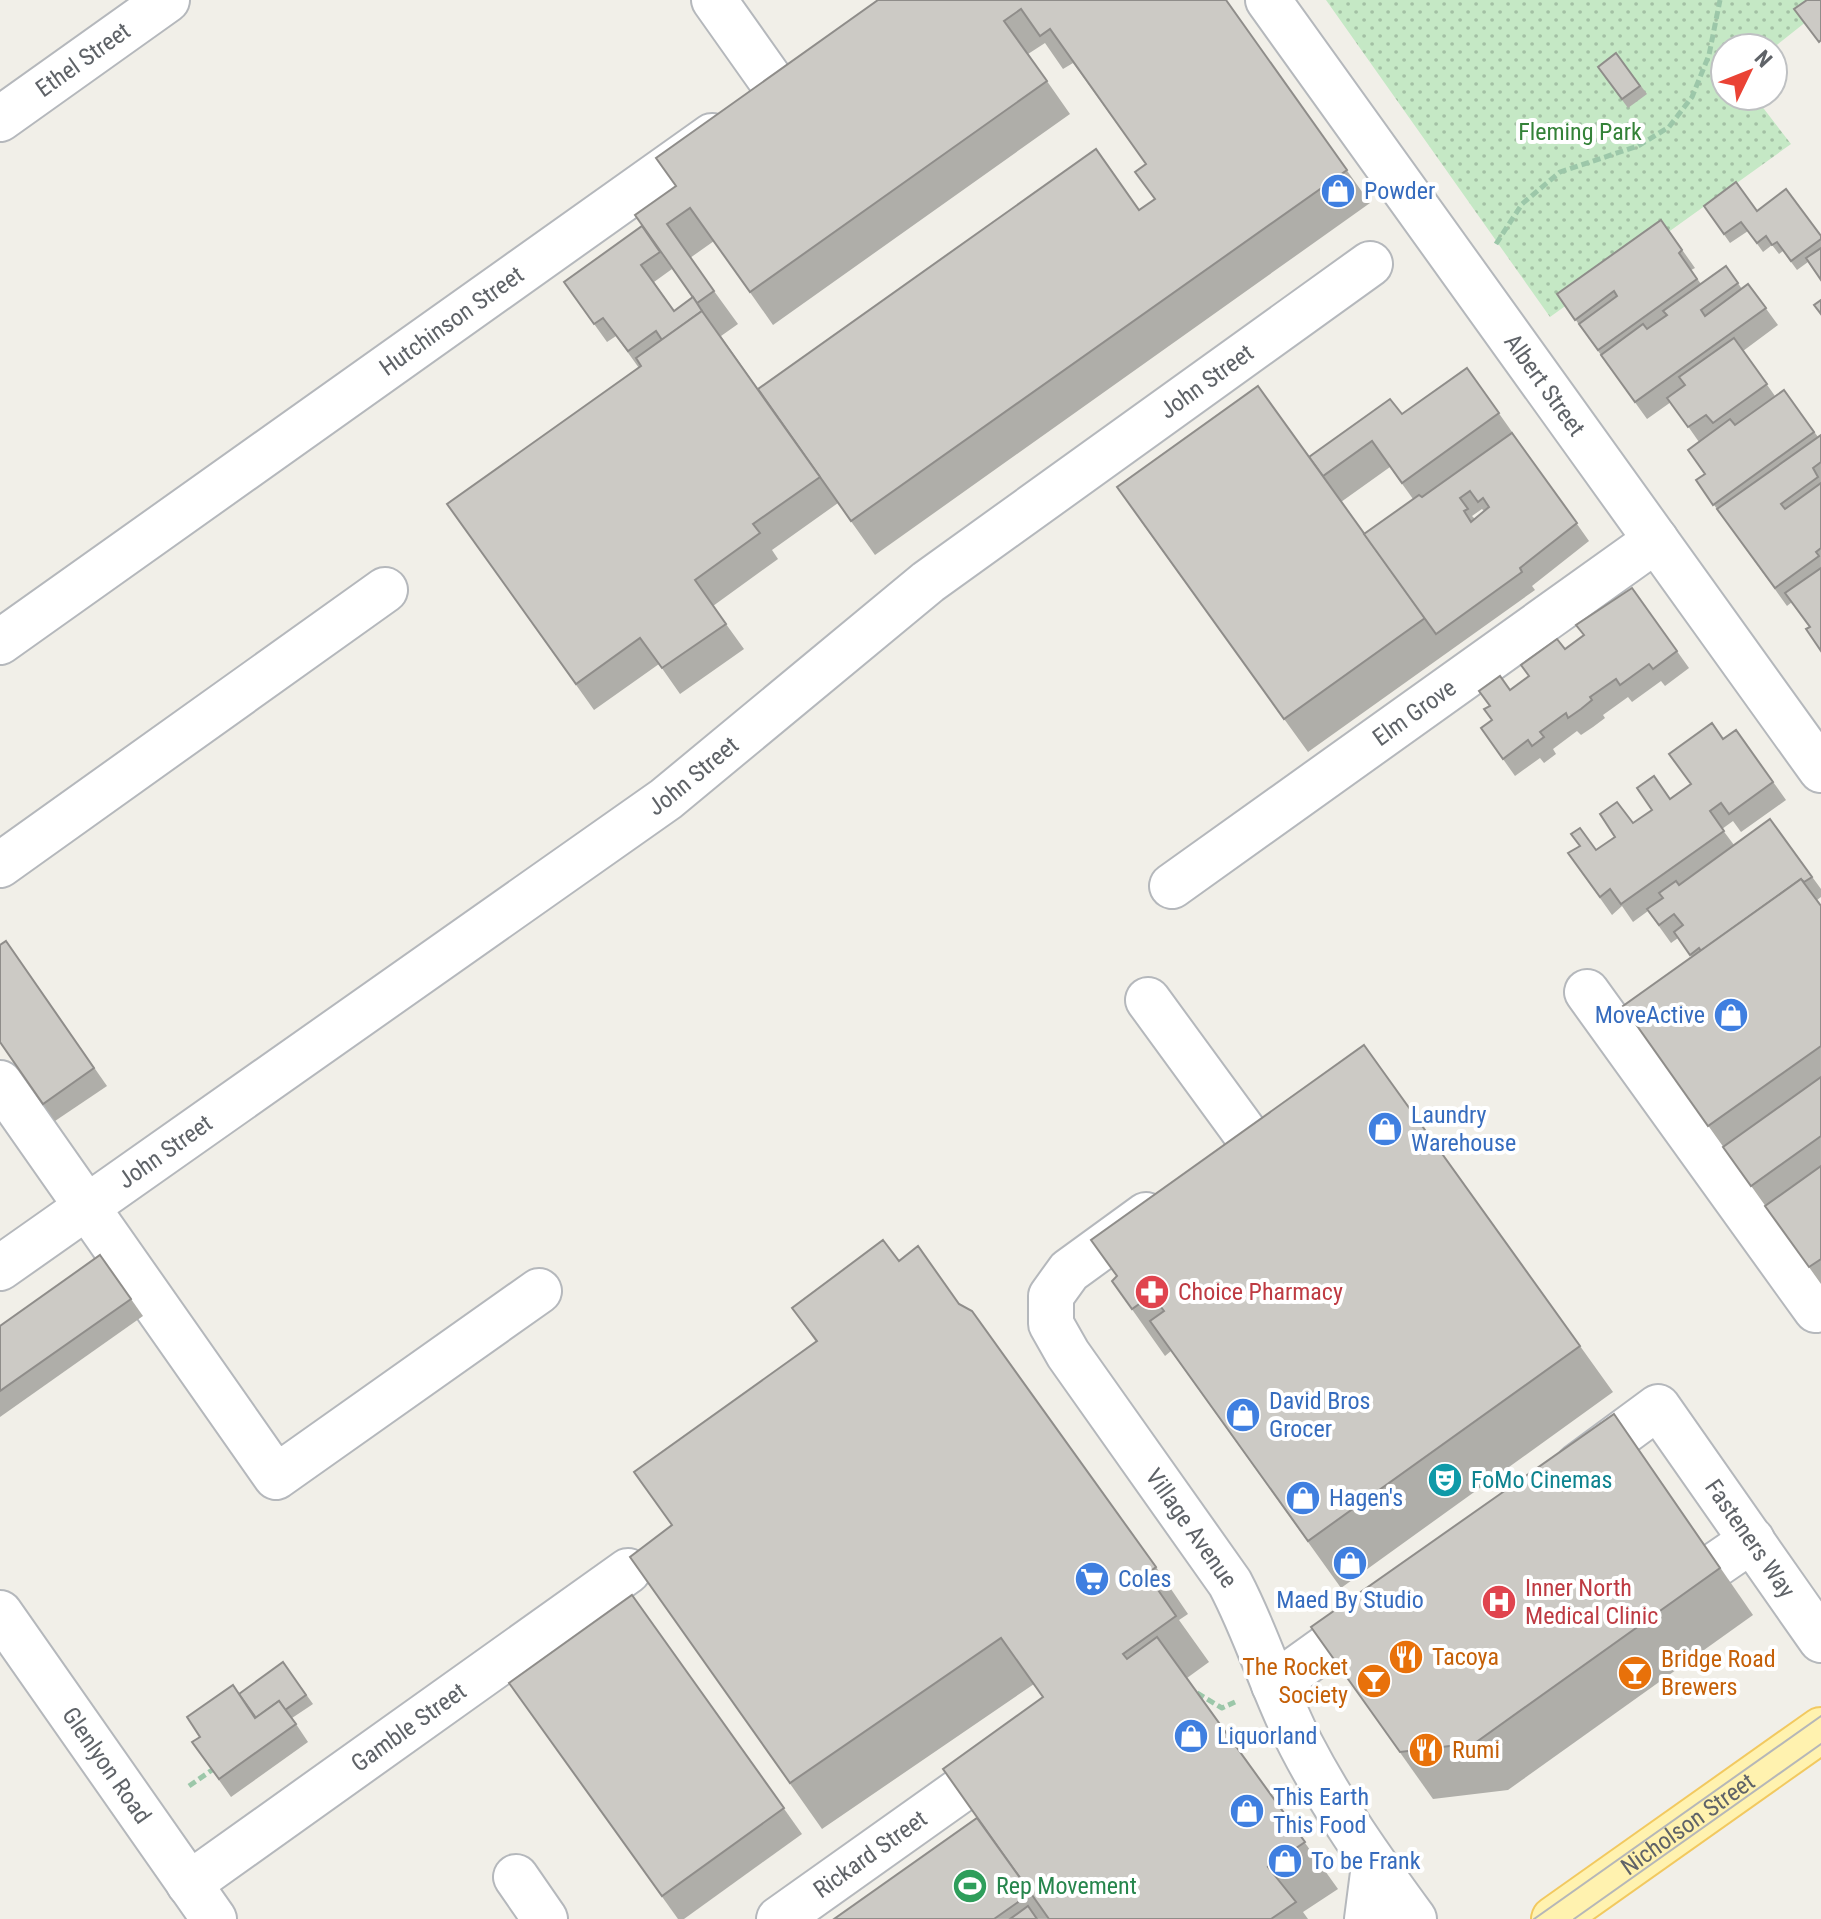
<svg xmlns="http://www.w3.org/2000/svg" width="1821" height="1919" viewBox="0 0 1821 1919" font-family="'Roboto Condensed',sans-serif">
	<style>
		.grass { fill: url(#grass-dots) }
		.lines { fill: none; stroke-linecap: round; stroke-linejoin: round }
		.minor-casing { stroke: #b5b8bc; stroke-width: 48 }
		.major-casing { stroke: #f2c960; stroke-width: 48 }
		.path { stroke: #9cc7a9; stroke-width: 5; stroke-dasharray: 8 4; stroke-linecap: butt }
		.minor { stroke: #fff; stroke-width: 44 }
		.major { stroke: #fff2af; stroke-width: 44 }
		.tram { stroke: #b6b7b8; stroke-width: 2 }
		.wall { fill: #afaea9; fill-rule: evenodd }
		.building { fill: #cccac5; stroke: #8f8d8a; stroke-width: 2; fill-rule: evenodd }
		.labels { text-anchor: middle; dominant-baseline: central; stroke-width: 8; stroke-linejoin: round; paint-order: stroke }
		.street-label { font-size: 24px; fill: #5f6368; stroke: #fff }
		.park-label { font-size: 24px; fill: #348238; stroke: #fff }
		.shop-label { font-size: 24px; fill: #366cbe; stroke: #fff; text-anchor: start }
		.health-label { font-size: 24px; fill: #be3a42; stroke: #fff; text-anchor: start }
		.culture-label { font-size: 24px; fill: #0d838f; stroke: #fff; text-anchor: start }
		.food-label { font-size: 24px; fill: #c56008; stroke: #fff; text-anchor: start }
		.leisure-label { font-size: 24px; fill: #27864d; stroke: #fff; text-anchor: start }
	</style>
	<defs>
		<pattern id="grass-dots" width="8" height="8" patternUnits="userSpaceOnUse" patternTransform="scale(2)"><rect width="8" height="8" fill="#c5e8c5"/><path d="M2 2h.1M6 6h.1" fill="none" stroke="#a3c0a4" stroke-width="1.8" stroke-linecap="round"/></pattern>
	</defs>
	<rect width="100%" height="100%" fill="#f1efe8"/>
	<polygon class="grass" points="1326,0 1821,0 1821,10 1773,48 1725,48 1725,96 1754,96 1791,144 1550,317"/>
	<g class="lines">
		<g class="minor-casing">
			<g id="minor">
				<polyline points="714,0 777,89"/>
				<path id="s1" d="M1268 0 1821 770"/>
				<path id="s2" d="M0 119 167 0"/>
				<path id="s3" d="M0 642 712 136"/>
				<polyline points="0,865 385,590"/>
				<path id="s4" d="M1172 886 1656 540"/>
				<polyline points="1587,992 1816,1310 1821,1306"/>
				<polyline points="1148,1000 1251,1141"/>
				<polyline points="0,1083 276,1477 539,1291"/>
				<path id="s5" d="M1146 1215 1069 1271 1051 1296V1324L1068 1354 1230 1583C1258 1636 1274 1693 1301 1745 1333 1807 1373 1863 1414 1919"/>
				<path id="s6" d="M0 1268 666 799 928 582 1370 264"/>
				<path id="s7" d="M1578 1466 1658 1407 1821 1640"/>
				<polyline points="1717,1564 1752,1540"/>
				<path id="s8" d="M0 1613 214 1919"/>
				<polyline points="1274,1685 1373,1614"/>
				<polyline points="516,1877 545,1919"/>
				<path id="s9" d="M189 1884 628 1571"/>
				<path id="s10" d="M779 1919 962 1789"/>
				<polyline points="1367,1919 1374,1865"/>
			</g>
		</g>
		<g class="major-casing">
			<g id="major">
				<path id="s11" d="M1554 1919 1821 1730"/>
			</g>
		</g>
		<g class="path">
			<polyline points="1496,244 1522,204 1560,172 1638,146 1669,127 1692,97 1709,55 1720,0"/>
			<polyline points="1197,1693 1222,1708 1235,1702"/>
			<polyline points="189,1786 212,1770"/>
		</g>
		<use href="#minor" class="minor"/>
		<use href="#major" class="major"/>
		<g class="tram">
			<polyline points="1534,1919 1821,1716"/>
			<polyline points="1574,1919 1821,1744"/>
		</g>
	</g>
	<g class="wall">
		<path d="M878 0H1226L1370 203 875 555 838 503 772 550 778 559 713 606 744 649 680 694 659 664 594 710 447 504 639 368 616 336 607 342 564 282 642 226 672 269 654 282 674 311 693 298 635 215 676 186ZM1045 43 1063 69 1073 63 1146 164 1154 199 1139 210 758 389 721 336 738 324 690 258 714 241 773 325 1070 114 1028 54Z"/>
		<polygon points="1616,53 1647,94 1628,108 1598,67"/>
		<polygon points="1704,206 1757,211 1821,236 1821,280 1808,262 1797,270 1783,251 1779,254 1772,245 1763,252 1748,231 1730,243"/>
		<polygon points="1661,220 1695,268 1691,270 1701,284 1726,266 1742,289 1748,284 1778,325 1743,351 1775,396 1784,390 1818,437 1821,435 1821,651 1810,627 1792,602 1787,606 1696,480 1705,474 1699,442 1671,402 1647,419 1557,294"/>
		<path d="M1467 368 1589 541 1532 586 1535 590 1308 752 1140 520 1309 457 1402 414ZM1390 467 1413 499 1364 534 1341 502ZM1482 509 1484 511 1475 519 1472 516Z"/>
		<polygon points="1632,588 1689,668 1665,686 1661,681 1632,702 1628,697 1603,715 1605,718 1593,727 1581,735 1577,731 1553,749 1556,754 1544,763 1540,758 1515,776 1481,728 1492,721 1489,706 1583,636"/>
		<polygon points="1736,730 1786,800 1741,832 1733,821 1722,829 1734,845 1770,819 1821,889 1821,897 1817,900 1821,906 1821,1284 1623,1006 1692,957 1678,938 1671,943 1648,911 1633,922 1622,906 1612,915 1568,853 1596,850 1691,784 1723,739"/>
		<polygon points="6,941 107,1086 55,1121 0,1042"/>
		<polygon points="100,1255 143,1316 0,1417 0,1326"/>
		<polygon points="899,1261 959,1304 1156,1567 1188,1614 1179,1620 1209,1662 1187,1678 1338,1889 1303,1912 1308,1919 834,1919 977,1818 1043,1697 1034,1684 822,1829 630,1557 672,1525 816,1342 792,1308"/>
		<polygon points="1112,1281 1580,1346 1613,1392 1341,1588 1171,1351 1165,1356"/>
		<polygon points="1614,1414 1753,1615 1508,1790 1433,1799 1311,1627"/>
		<polygon points="632,1595 802,1834 684,1919 678,1919 509,1683"/>
		<polygon points="283,1662 313,1704 292,1718 308,1742 231,1797 192,1742 200,1737 239,1694"/>
	</g>
	<g class="building">
		<polygon points="878,0 1226,0 1347,170 851,521 758,389 1096,149 1139,210 1155,199 1135,172 1146,164 1050,29 1040,36 1021,9 1004,21 1047,81 750,292 690,208 667,224 714,291 697,303 635,215 676,186 656,158"/>
		<polygon points="1807,0 1821,0 1821,40 1819,42 1794,9"/>
		<polygon points="1616,53 1640,86 1622,99 1598,67"/>
		<polygon points="1736,182 1757,211 1786,189 1821,236 1821,239 1791,261 1777,242 1772,245 1766,236 1757,243 1741,222 1724,234 1704,206"/>
		<polygon points="1661,220 1682,250 1679,253 1697,279 1598,350 1579,324 1617,296 1614,291 1575,320 1557,294"/>
		<polygon points="642,226 660,252 641,265 674,311 693,297 702,311 662,340 656,331 628,351 603,318 594,324 564,282"/>
		<polygon points="1821,248 1821,280 1806,258"/>
		<polygon points="1726,266 1738,283 1701,310 1705,316 1748,284 1766,308 1635,402 1601,355 1643,324 1647,329 1667,315 1663,311"/>
		<polygon points="1821,300 1821,314 1814,305"/>
		<polygon points="702,311 820,477 753,524 760,533 695,580 726,624 662,668 640,638 576,684 447,504 641,366 636,358"/>
		<polygon points="1734,338 1767,384 1713,423 1706,415 1688,427 1667,398 1685,385 1679,377"/>
		<polygon points="1467,368 1499,413 1402,483 1372,441 1323,476 1309,457 1390,399 1402,414"/>
		<polygon points="1258,386 1425,618 1284,719 1117,487"/>
		<polygon points="1784,390 1814,432 1713,505 1696,480 1705,474 1688,450 1730,419 1735,425"/>
		<path d="M1512 433 1577 523 1520 568 1522 572 1436 634 1364 534 1419 495 1422 497ZM1470 491 1478 502 1483 498 1489 507 1471 522 1464 511 1468 509 1460 498Z"/>
		<polygon points="1821,435 1821,462 1813,468 1818,477 1781,504 1785,509 1821,483 1821,548 1816,552 1819,556 1775,588 1717,509"/>
		<polygon points="1821,568 1821,651 1806,629 1810,627 1785,593"/>
		<polygon points="1632,588 1677,651 1653,669 1649,664 1620,685 1616,679 1590,697 1592,700 1581,709 1568,718 1566,713 1540,732 1544,737 1532,746 1528,740 1503,759 1481,728 1492,720 1484,709 1490,706 1479,691 1500,676 1510,690 1529,676 1521,665 1557,639 1565,649 1584,635 1576,625"/>
		<polygon points="1712,723 1723,739 1736,730 1773,782 1729,814 1721,803 1710,811 1724,831 1621,904 1610,889 1600,897 1568,853 1580,846 1571,834 1580,828 1596,850 1615,837 1600,814 1617,802 1633,823 1652,810 1637,788 1654,776 1670,799 1691,784 1669,754"/>
		<polygon points="1770,819 1812,877 1804,882 1801,879 1701,951 1699,948 1690,955 1674,932 1683,925 1674,914 1659,925 1647,909 1663,898 1659,893 1676,881 1679,885"/>
		<polygon points="1801,879 1821,906 1821,1046 1708,1126 1623,1006"/>
		<polygon points="6,941 94,1068 43,1104 0,1042 0,945"/>
		<polygon points="1364,1045 1580,1346 1308,1541 1150,1321 1164,1311 1152,1295 1132,1309 1112,1281 1117,1276 1091,1240"/>
		<polygon points="1821,1077 1821,1136 1751,1186 1723,1147"/>
		<polygon points="1821,1166 1821,1259 1809,1267 1765,1206"/>
		<polygon points="883,1240 899,1261 918,1246 959,1304 972,1311 1156,1567 1147,1574 1176,1616 1123,1654 1127,1659 1157,1637 1305,1842 1268,1867 1296,1902 1271,1919 1049,1919 943,1769 1043,1697 1001,1638 790,1783 630,1557 672,1525 634,1472 817,1341 792,1308"/>
		<polygon points="100,1255 131,1299 0,1391 0,1326"/>
		<polygon points="1614,1414 1720,1568 1475,1743 1400,1752 1311,1627"/>
		<polygon points="632,1595 784,1808 662,1896 509,1683"/>
		<polygon points="283,1662 306,1695 285,1710 279,1701 256,1718 239,1694"/>
		<polygon points="233,1685 255,1718 279,1701 296,1724 219,1779 192,1742 200,1737 187,1717"/>
		<polygon points="977,1818 1031,1893 994,1919 834,1919"/>
		<polygon points="1028,1906 1037,1919 1010,1919"/>
	</g>
	<defs>
		<g id="shop-disc" transform="scale(1.8)"><circle r="9.5" fill="#3f7fe0" stroke="#fff"/><path d="M-5-2.5h2.3a2.7 3.5 0 0 1 5.4 0H5L5.5 6h-11ZM-1.5-2.5h3a1.5 2.3 0 0 0-3 0Z" fill="#fff"/></g>
		<g id="pharmacy-disc" transform="scale(1.8)"><circle r="9.5" fill="#e0444e" stroke="#fff"/><path d="M-2-6h4v4h4v4h-4v4h-4v-4h-4v-4h4Z" fill="#fff"/></g>
		<g id="theatre-disc" transform="scale(1.8)"><circle r="9.5" fill="#0f9aa8" stroke="#fff"/><path d="M-5-5.5Q0-4 5-5.5V0Q5 5 0 6Q-5 5-5 0ZM-3.3-2.5H-1v1.5H-3.3ZM1-2.5H3.3v1.5H1ZM-2.8 1Q0 5.5 2.8 1Z" fill="#fff"/></g>
		<g id="supermarket-disc" transform="scale(1.8)"><circle r="9.5" fill="#3f7fe0" stroke="#fff"/><path d="M-6-5.5h2.5l.6 2H6L4.5 2H-2.5L-4.4-4H-6ZM-1.5 3.2a1.3 1.3 0 1 0 .1 0ZM3 3.2a1.3 1.3 0 1 0 .1 0Z" fill="#fff"/></g>
		<g id="hospital-disc" transform="scale(1.8)"><circle r="9.5" fill="#e0444e" stroke="#fff"/><path d="M-5-5h3v3.5h4V-5h3V5h-3V1.5h-4V5h-3Z" fill="#fff"/></g>
		<g id="restaurant-disc" transform="scale(1.8)"><circle r="9.5" fill="#e8710a" stroke="#fff"/><path d="M-5-6h1v4h1v-4h1v4h1v-4h1v5L-1.5 .5V6h-2V.5L-5-1ZM5-6V6H3V1.5H1.5Q1.5-4 5-6Z" fill="#fff"/></g>
		<g id="bar-disc" transform="scale(1.8)"><circle r="9.5" fill="#e8710a" stroke="#fff"/><path d="M-6-5H6L.8 .8V4.5H3.5V6h-7V4.5H-.8V.8Z" fill="#fff"/></g>
		<g id="stadium-disc" transform="scale(1.8)"><circle r="9.5" fill="#2e9e5b" stroke="#fff"/><path d="M0-5a6.5 5 0 1 0 0 10a6.5 5 0 1 0 0-10ZM-3.5-1.8h7v3.6h-7Z" fill="#fff"/></g>
	</defs>
	<g fill-rule="evenodd">
		<use href="#shop-disc" x="1338" y="191"/>
		<use href="#shop-disc" x="1731" y="1015"/>
		<use href="#shop-disc" x="1385" y="1129"/>
		<use href="#pharmacy-disc" x="1152" y="1292"/>
		<use href="#shop-disc" x="1243" y="1415"/>
		<use href="#theatre-disc" x="1445" y="1480"/>
		<use href="#shop-disc" x="1303" y="1498"/>
		<use href="#shop-disc" x="1350" y="1563"/>
		<use href="#supermarket-disc" x="1092" y="1579"/>
		<use href="#hospital-disc" x="1499" y="1602"/>
		<use href="#restaurant-disc" x="1406" y="1657"/>
		<use href="#bar-disc" x="1635" y="1673"/>
		<use href="#bar-disc" x="1374" y="1681"/>
		<use href="#shop-disc" x="1191" y="1736"/>
		<use href="#restaurant-disc" x="1426" y="1750"/>
		<use href="#shop-disc" x="1247" y="1811"/>
		<use href="#shop-disc" x="1285" y="1861"/>
		<use href="#stadium-disc" x="970" y="1886"/>
	</g>
	<g class="labels">
		<g class="street-label">
			<text stroke="none"><textPath href="#s2" startOffset="102">Ethel Street</textPath></text>
			<text stroke="none"><textPath href="#s3" startOffset="554">Hutchinson Street</textPath></text>
			<text stroke="none"><textPath href="#s6" startOffset="1498">John Street</textPath></text>
			<text stroke="none"><textPath href="#s1" startOffset="474">Albert Street</textPath></text>
			<text stroke="none"><textPath href="#s4" startOffset="298">Elm Grove</textPath></text>
			<text stroke="none"><textPath href="#s6" startOffset="850">John Street</textPath></text>
			<text stroke="none"><textPath href="#s6" startOffset="202">John Street</textPath></text>
			<text stroke="none"><textPath href="#s5" startOffset="402">Village Avenue</textPath></text>
			<text stroke="none"><textPath href="#s7" startOffset="260">Fasteners Way</textPath></text>
			<text stroke="none"><textPath href="#s9" startOffset="270">Gamble Street</textPath></text>
			<text stroke="none"><textPath href="#s8" startOffset="186">Glenlyon Road</textPath></text>
			<text stroke="none"><textPath href="#s11" startOffset="164">Nicholson Street</textPath></text>
			<text stroke="none"><textPath href="#s10" startOffset="112">Rickard Street</textPath></text>
		</g>
		<g class="park-label">
			<text x="1580" y="132">Fleming Park</text>
		</g>
		<g class="shop-label">
			<text x="1364" y="191">Powder</text>
			<text x="1705" y="1015" text-anchor="end">MoveActive</text>
			<text x="1411" y="1115">Laundry<tspan x="1411" dy="28">Warehouse</tspan></text>
			<text x="1269" y="1401">David Bros<tspan x="1269" dy="28">Grocer</tspan></text>
			<text x="1329" y="1498">Hagen's</text>
			<text x="1118" y="1579">Coles</text>
			<text x="1350" y="1600" text-anchor="middle">Maed By Studio</text>
			<text x="1217" y="1736">Liquorland</text>
			<text x="1273" y="1797">This Earth<tspan x="1273" dy="28">This Food</tspan></text>
			<text x="1311" y="1861">To be Frank</text>
		</g>
		<g class="health-label">
			<text x="1178" y="1292">Choice Pharmacy</text>
			<text x="1525" y="1588">Inner North<tspan x="1525" dy="28">Medical Clinic</tspan></text>
		</g>
		<g class="culture-label">
			<text x="1471" y="1480">FoMo Cinemas</text>
		</g>
		<g class="food-label">
			<text x="1432" y="1657">Tacoya</text>
			<text x="1661" y="1659">Bridge Road<tspan x="1661" dy="28">Brewers</tspan></text>
			<text x="1348" y="1667" text-anchor="end">The Rocket<tspan x="1348" dy="28">Society</tspan></text>
			<text x="1452" y="1750">Rumi</text>
		</g>
		<g class="leisure-label">
			<text x="996" y="1886">Rep Movement</text>
		</g>
	</g>
	<g transform="translate(1749 72) rotate(47)"><circle r="38" fill="#ffffff" stroke="#bfc1c3" stroke-width="2"/>
	<path d="M0-6L14 30L0 20L-14 30Z" fill="#ea4335"/>
	<text y="-12" font-size="22" font-weight="bold" text-anchor="middle" fill="#5f6368">N</text>
	</g>
</svg>
